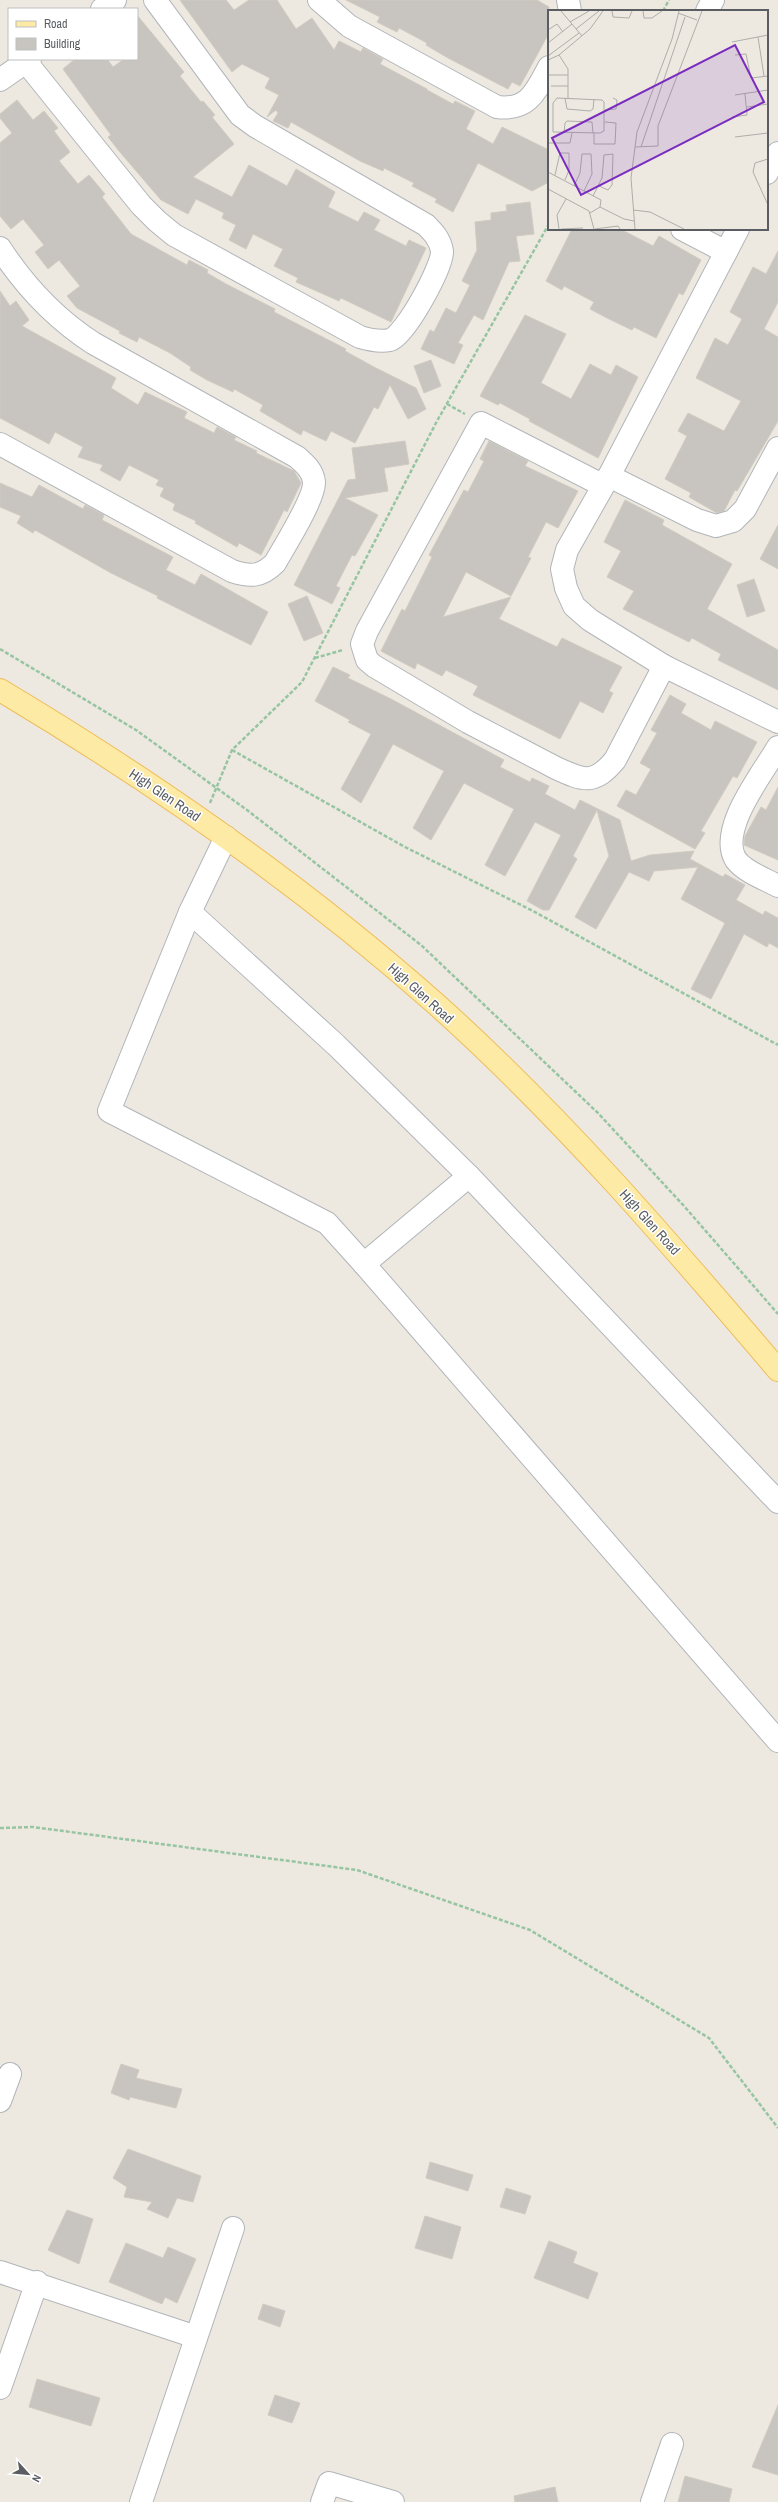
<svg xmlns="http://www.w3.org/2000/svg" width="778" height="2502" viewBox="0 0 778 2502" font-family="'Archivo Narrow',sans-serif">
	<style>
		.building { fill: #c8c4bf; stroke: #d1cbc0 }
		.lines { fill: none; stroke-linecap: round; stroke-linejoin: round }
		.minor-casing { stroke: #b2b5b9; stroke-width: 24 }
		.major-casing { stroke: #eebc58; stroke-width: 24 }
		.path { stroke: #97c5a2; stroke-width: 2.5; stroke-dasharray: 4 2; stroke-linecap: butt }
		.minor { stroke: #fff; stroke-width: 22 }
		.major { stroke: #fdeaa5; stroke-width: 22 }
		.labels { text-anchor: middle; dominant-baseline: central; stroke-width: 3; stroke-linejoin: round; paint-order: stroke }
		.street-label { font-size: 14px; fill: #5a5e62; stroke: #fff }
		.inset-road { fill: none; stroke: #aeadaa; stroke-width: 1 }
		.view { fill: #7b2cbf; fill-opacity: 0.15; stroke: #7b2cbf; stroke-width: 2 }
		.inset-edge { fill: none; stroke: #5a5e62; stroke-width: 2 }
	</style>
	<rect width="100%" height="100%" fill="#ede9e1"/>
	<g class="building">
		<polygon points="180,0 226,0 234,10 249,0 277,0 296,29 312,18 334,50 339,41 361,52 363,48 383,59 380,64 427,89 427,90 453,104 455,101 475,111 466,129 493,144 502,127 549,150 549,182 532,191 478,163 453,212 435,202 437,199 412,186 414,183 384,168 383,171 360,161 291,122 288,128 273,121 278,113 276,110 267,117 279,95 265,88 270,78 242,64 232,72"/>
		<polygon points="346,0 537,0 549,7 549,33 520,86 512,82 508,89 448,58 426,45 427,43 399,28 397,32 377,22 380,17"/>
		<polygon points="137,15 184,72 180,76 201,102 203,101 215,115 212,117 234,144 193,177 232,197 249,165 287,186 296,169 335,192 328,207 358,222 364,212 380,220 374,230 406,246 409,240 426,248 391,322 341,298 339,301 296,282 298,278 274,266 283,249 253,234 246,249 229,240 236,225 222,218 224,213 196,199 188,214 161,200 119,151 108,137 111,135 63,69 75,59 107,59 113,67 124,59 137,59"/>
		<polygon points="17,100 33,120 44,111 58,128 54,131 70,152 59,161 78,184 89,175 105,194 102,197 131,234 187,265 189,260 208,270 207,273 226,284 275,309 274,312 346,349 345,351 374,367 416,388 426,409 408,419 390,385 378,409 374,407 355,443 331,431 326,441 303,430 301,435 260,411 263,405 234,389 233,392 207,380 190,370 191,367 170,353 139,337 137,342 119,333 120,331 77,308 67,296 80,286 59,260 48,269 35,252 44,245 23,219 11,229 0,216 0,143 12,133 0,118 0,114"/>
		<polygon points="530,202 534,234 516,236 520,261 509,262 483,320 474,315 458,343 463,345 454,364 421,349 430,330 434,332 446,308 456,313 470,285 462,281 477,250 475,222 491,220 491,213 507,211 506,205"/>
		<polygon points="572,229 620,229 653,246 659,236 701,260 683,295 679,293 656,338 634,327 632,330 609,319 590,309 594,302 564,286 562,290 546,281"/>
		<polygon points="778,251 778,302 764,329 778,337 778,421 737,491 735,490 724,511 717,513 689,497 691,493 665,479 687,436 678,431 688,413 724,431 741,401 696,378 715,338 728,345 742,319 730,312 753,267 766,274"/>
		<polygon points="0,291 10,306 16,301 29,320 22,326 116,378 111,388 138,405 145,392 187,412 184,418 214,433 217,427 236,437 234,440 257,451 256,453 294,471 301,483 287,512 284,510 261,555 239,543 237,547 195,523 196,521 173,510 175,504 160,496 164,488 156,485 159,480 129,465 120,481 100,470 103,465 78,457 83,447 55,432 49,444 0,418"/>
		<polygon points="525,315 566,334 541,383 571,399 590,364 611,375 616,365 638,377 598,458 529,421 530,419 500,403 498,405 480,396"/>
		<polygon points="431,360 441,386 424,393 414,366"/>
		<polygon points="405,441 409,464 384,468 388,491 345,498 378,515 355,556 352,555 336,586 340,588 332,604 294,585 348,480 356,479 352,448"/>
		<polygon points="489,441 528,461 525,466 578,491 558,528 546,522 528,557 531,558 511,596 466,572 443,617 511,597 499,619 557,647 562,638 622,667 609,691 613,693 603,713 580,701 560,739 473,695 478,686 446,670 442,676 417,663 415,669 381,651 402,609 405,611 432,557 429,555 464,490 468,492 484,461 480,459"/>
		<polygon points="0,483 32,497 39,485 83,509 85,505 104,515 102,520 173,557 166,570 195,585 201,574 268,612 251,645 157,598 158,596 111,573 35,530 33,533 17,523 21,516 0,507"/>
		<polygon points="625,500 664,520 662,525 732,564 707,609 778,650 778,690 718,660 721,654 692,638 689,642 623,609 634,591 607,577 621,551 604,542"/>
		<polygon points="778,525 778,569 760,559"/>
		<polygon points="754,579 765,611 747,617 737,585"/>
		<polygon points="307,596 323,633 304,641 288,604"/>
		<polygon points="333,667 350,675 348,678 391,699 504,760 500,767 530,782 532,778 549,786 545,794 575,810 580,800 620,820 631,861 650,855 694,851 690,859 723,877 725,874 745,885 736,900 763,915 765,911 778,918 778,948 769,943 767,947 744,934 711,999 691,989 725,923 681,899 698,867 654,871 649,881 629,872 596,929 575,917 609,856 597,810 573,856 577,859 549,910 543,910 527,901 561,835 535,822 505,876 485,865 514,809 464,783 431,840 413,828 444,771 393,744 361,803 341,789 371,734 348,722 350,720 315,701"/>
		<polygon points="670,695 686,704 681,713 711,730 715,721 757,742 737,778 733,776 701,831 705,833 695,849 617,806 626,790 636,795 651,769 640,763 657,733 651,730"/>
		<polygon points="778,787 778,860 744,845 745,836 761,807 766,810"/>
		<polygon points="121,2064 139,2070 136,2078 182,2089 176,2108 130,2097 129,2100 111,2093"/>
		<polygon points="128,2149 201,2176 193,2202 177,2198 168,2218 147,2209 152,2202 124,2197 127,2187 113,2178"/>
		<polygon points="430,2162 473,2175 468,2191 426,2178"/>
		<polygon points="506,2188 531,2196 525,2214 500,2207"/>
		<polygon points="67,2210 93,2219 79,2264 48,2250"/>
		<polygon points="425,2216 461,2227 452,2259 415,2248"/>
		<polygon points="549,2241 577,2252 573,2263 598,2273 588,2299 534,2278"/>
		<polygon points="126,2243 163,2258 168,2247 196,2259 177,2303 165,2297 162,2304 109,2282"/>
		<polygon points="263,2304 285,2311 280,2327 258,2319"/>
		<polygon points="37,2379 100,2398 91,2426 29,2407"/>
		<polygon points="275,2395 300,2403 292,2423 268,2415"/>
		<polygon points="778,2405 778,2475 752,2467"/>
		<polygon points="685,2476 732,2489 729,2502 678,2502"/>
		<polygon points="555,2487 558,2502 515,2502 514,2496"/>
	</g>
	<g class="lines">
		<g class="minor-casing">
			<g id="minor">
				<path d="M319 0 349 26 497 107C529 111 536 91 549 67"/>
				<polyline points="568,0 570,11"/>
				<polyline points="102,9 115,0"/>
				<polyline points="707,11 713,0"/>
				<path d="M26 62 141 205 157 221 174 235 360 337C370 340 379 342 390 340 405 336 443 266 442 251 440 239 433 232 426 225L255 126 240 115 155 0"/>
				<polyline points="0,80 30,59"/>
				<polyline points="767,173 778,153"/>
				<polyline points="682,229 726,252"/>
				<polyline points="738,229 609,476 567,550 562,569 566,588 574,606 590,620 664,666 778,722"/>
				<path d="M0 248C24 285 56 319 93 343L297 457C305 464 313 471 314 482 315 498 284 547 275 563 261 577 250 577 232 571L0 444"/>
				<polyline points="609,476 697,520 716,526 733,521 745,509 778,448"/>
				<path d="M602 485 481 423 367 631 362 644 367 660 374 666 468 722 556 768C584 781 594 785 615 760L664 666"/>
				<path d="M778 747C763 773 717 830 736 860 745 872 765 879 778 886"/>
				<polyline points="226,837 190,912 109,1111 327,1223 364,1264 778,1741"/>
				<polyline points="190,912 336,1045 469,1176 778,1502"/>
				<polyline points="364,1264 469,1176"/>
				<polyline points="0,2101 10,2074"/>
				<polyline points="0,2272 196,2337"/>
				<polyline points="0,2388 37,2282"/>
				<polyline points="141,2502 233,2228"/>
				<polyline points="322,2502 329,2483 393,2502"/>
				<polyline points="652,2502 672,2444"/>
			</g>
		</g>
		<g class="major-casing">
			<path id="major" d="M0 690C154 782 302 885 436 1004 560 1115 670 1243 778 1370"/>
		</g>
		<g class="path">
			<polyline points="663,11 669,0"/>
			<polyline points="447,404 465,414"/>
			<polyline points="0,649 136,730 247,810 421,945 598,1113 684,1206 778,1314"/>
			<polyline points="315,658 343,650"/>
			<polyline points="232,750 405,847 533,911 778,1045"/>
			<polyline points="210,803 232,750 302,682 437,421 549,224"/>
			<polyline points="0,1828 33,1827 357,1870 530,1930 709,2038 778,2128"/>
		</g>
		<use href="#minor" class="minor"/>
		<use href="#major" class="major"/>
	</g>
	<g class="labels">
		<g class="street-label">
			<text transform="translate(165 795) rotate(34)">High Glen Road</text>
			<text transform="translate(421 993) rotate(42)">High Glen Road</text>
			<text transform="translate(650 1222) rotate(48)">High Glen Road</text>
		</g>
	</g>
	<g transform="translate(548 10)">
		<rect width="220" height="220" fill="#ede9e1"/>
		<path class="inset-road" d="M13 1 34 26M64 1 65 7 81 8 84 1M95 1 96 8H104L114 1M130 3 149 10M22 12 41 1M28 19 51 1M0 20 9 14 15 22M210 27 216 66M184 32 220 25M0 33 24 14M11 45 20 59V88M187 45 198 44 203 68 220 66M0 46 31 23M0 50 11 45 42 19 55 1M0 65H20M3 76H20M187 85 220 80M9 88 54 90 56 92V121L52 123 5 122V93ZM17 88 19 99 42 101 45 99 46 89M199 97 220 94M57 100 68 99 69 90 65 88M184 107 199 105 197 84M16 123 17 113 19 111 44 112 45 123M46 123V134H67L68 113 57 112M187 127 220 123M0 133H22L24 123M87 137 110 136V116L154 1M93 137 137 7M220 149 207 153 205 162 220 195M0 162 53 190 52 197M7 165 12 143H21V160L17 170M26 176 32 163 34 144H43L44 164 36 181M0 179 41 201 46 219M45 186 54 168 56 145 65 144 64 175 60 180 51 176M85 200 102 202 136 219M42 203 52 197 76 209 86 211M11 219 9 205 18 189M13 219 35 218M47 219 70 216 72 219M87 219 83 168 89 122 124 29 131 1"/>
		<path class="view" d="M187 35 216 92 33 185 4 128Z"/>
		<rect width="220" height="220" class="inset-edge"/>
	</g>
	<rect x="8" y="8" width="130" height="52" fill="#ffffff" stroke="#bdbfc0"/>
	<rect x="16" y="21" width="20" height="6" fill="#fdeaa5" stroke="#bdbfc0"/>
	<text x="44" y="28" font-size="12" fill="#5a5e62">Road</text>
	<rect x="16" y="38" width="20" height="12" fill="#c8c4bf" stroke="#bdbfc0"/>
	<text x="44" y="48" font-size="12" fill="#5a5e62">Building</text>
	<g transform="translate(28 2474) rotate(117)" stroke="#ffffff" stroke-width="3" paint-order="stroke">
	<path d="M0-3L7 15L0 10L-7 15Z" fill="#5a5e62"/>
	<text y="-6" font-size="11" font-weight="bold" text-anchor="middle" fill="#5a5e62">N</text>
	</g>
</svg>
